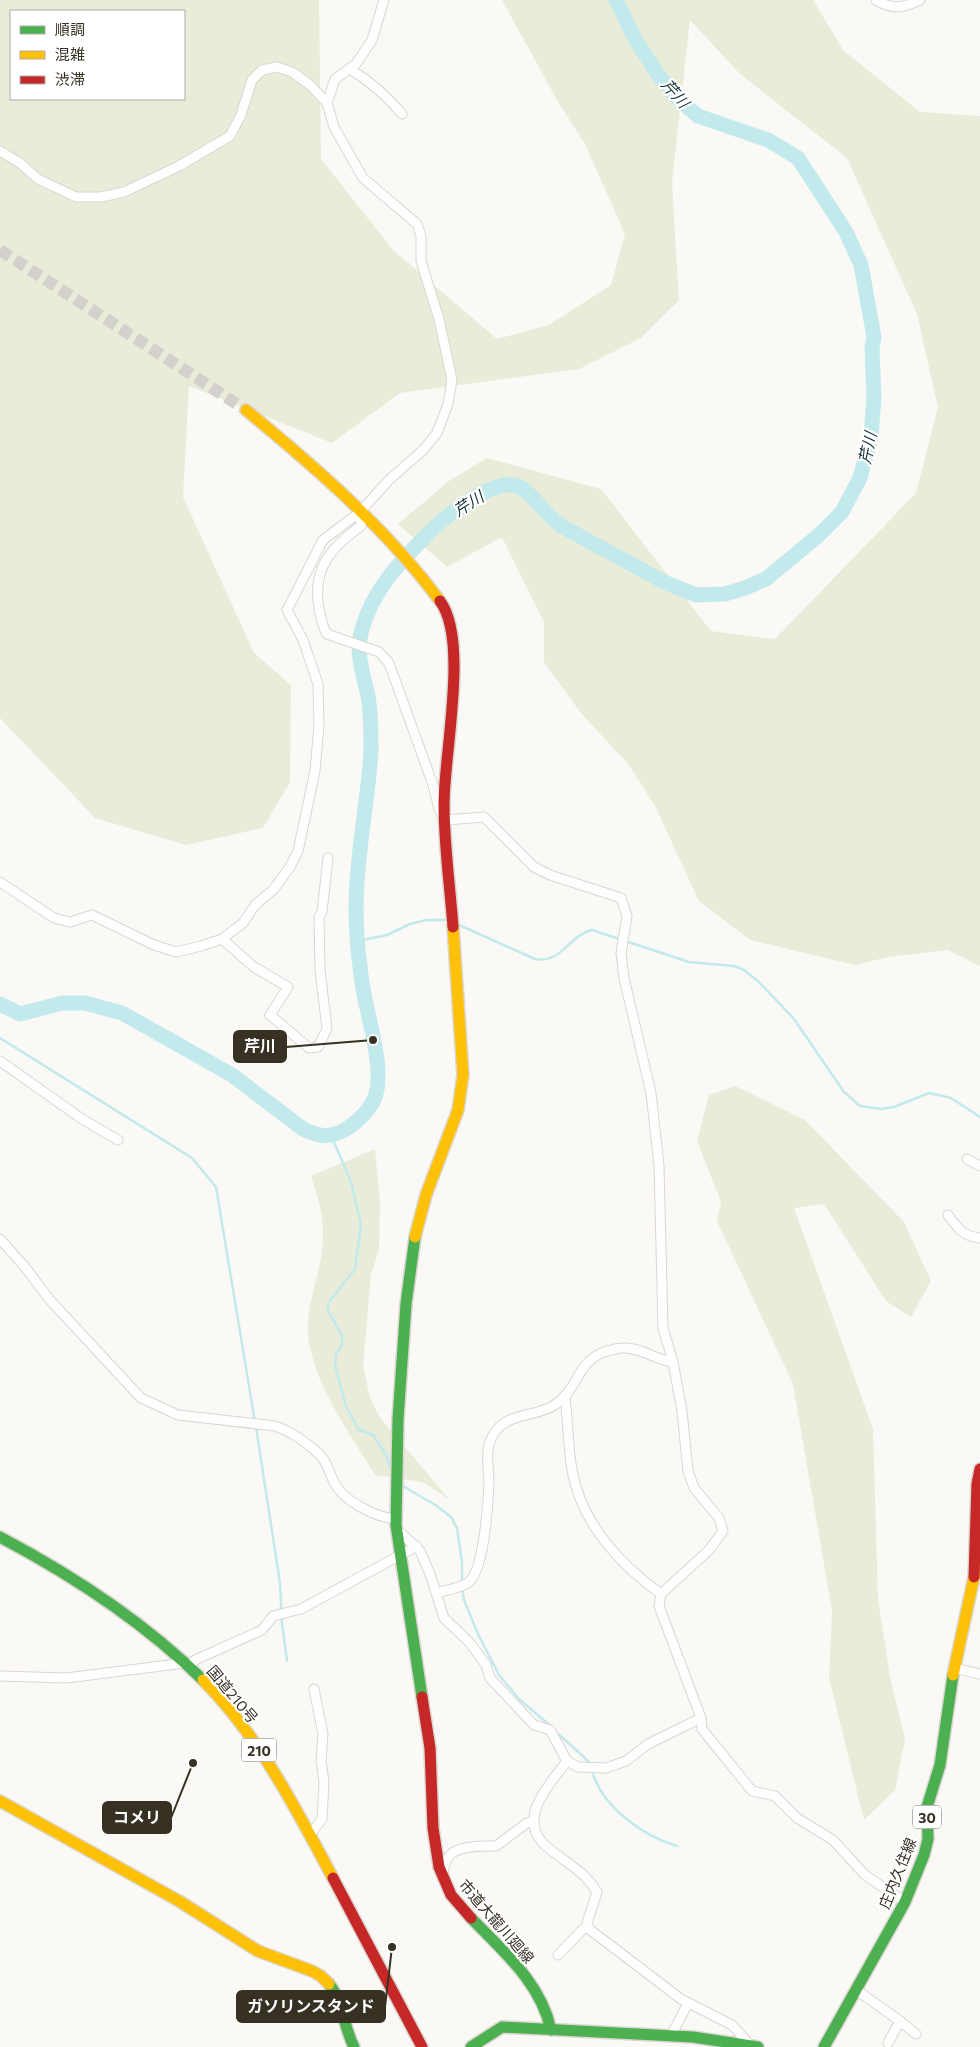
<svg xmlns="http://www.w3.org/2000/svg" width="980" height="2047" viewBox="0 0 980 2047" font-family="Commissioner,'Noto Sans JP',sans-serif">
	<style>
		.green { fill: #e9ecd8; fill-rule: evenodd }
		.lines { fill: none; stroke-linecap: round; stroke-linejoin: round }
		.stream { stroke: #c2e9ec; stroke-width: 2.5 }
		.river { stroke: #c2e9ec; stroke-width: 15 }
		.secondary-tunnel { stroke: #d4d1cc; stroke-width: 12; stroke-dasharray: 12 6; stroke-linecap: butt }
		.street-casing { stroke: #dad7d0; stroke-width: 11 }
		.fast-casing { stroke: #dad7d0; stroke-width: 14 }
		.slow-casing { stroke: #dad7d0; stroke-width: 14 }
		.jam-casing { stroke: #dad7d0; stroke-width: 14 }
		.street { stroke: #fefefe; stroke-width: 9 }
		.fast { stroke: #4caf50; stroke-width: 11 }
		.slow { stroke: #ffc107; stroke-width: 11 }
		.jam { stroke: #c62828; stroke-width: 11 }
		.labels { text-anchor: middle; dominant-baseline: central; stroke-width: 4.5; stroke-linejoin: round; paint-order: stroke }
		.shield { fill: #fff; stroke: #736f66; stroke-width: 1 }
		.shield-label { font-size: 14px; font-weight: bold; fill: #373124 }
		.street-label { font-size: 15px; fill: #373124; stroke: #fff }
		.water-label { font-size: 16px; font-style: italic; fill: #153235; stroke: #fff }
		.leader { fill: none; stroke: #373124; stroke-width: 2 }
		.callout-dot { fill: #373124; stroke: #fff; stroke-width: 2 }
		.callout { fill: #373124; stroke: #373124; stroke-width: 2 }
		.callout-label { font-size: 16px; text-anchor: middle; font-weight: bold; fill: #fff }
	</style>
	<rect width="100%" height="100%" fill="#fbf9f6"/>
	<g class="green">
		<path d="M0 0H319L321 159 393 250 497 339 549 325 611 285 625 234 585 144 557 100 502 0H813L843 50 920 112 980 116V966L948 950 888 957 855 965 750 940 699 901 655 806 629 765 580 712 544 662V622L502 537 447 567 398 524 449 481 487 458 601 489 711 631 775 639 916 493 938 407 917 314 847 158 740 74 690 20 672 183 679 300 641 338 579 369 400 393 332 443 189 386 183 497 254 653 291 685 290 782 263 828 186 845 95 818 0 718ZM11 11H184V99H11Z"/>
		<polygon points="735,1086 805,1120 904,1222 931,1281 911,1317 886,1301 824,1204 794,1208 873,1429 878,1599 890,1677 905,1739 895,1790 864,1820 829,1678 832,1611 793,1384 717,1221 721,1202 697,1141 709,1095"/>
		<path d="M375 1149 380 1202 379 1249 371 1275 363 1365 370 1398 381 1419 450 1500 423 1482 375 1475C350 1433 313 1385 308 1334 306 1303 322 1271 323 1239 324 1217 318 1197 311 1176Z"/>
	</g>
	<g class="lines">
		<g class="stream">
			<path d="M457 924 535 959C562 964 569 935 592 930L689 962 734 966 744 970 759 982 794 1019 844 1092 860 1106 881 1109 894 1107 929 1093 951 1098 980 1117"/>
			<polyline points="358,941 387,935 410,924 426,920 448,920"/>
			<polyline points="0,1038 192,1158 216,1187 255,1422"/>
			<polyline points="331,1135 351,1182 361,1224 355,1269 328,1303 328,1311 342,1335 342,1345 336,1354 335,1365 346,1406 359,1430 373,1435 386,1455 392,1472"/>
			<polyline points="256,1427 280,1583 282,1623 287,1661"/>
			<polyline points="401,1485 437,1506 451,1517 457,1528 462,1562 462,1582"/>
			<polyline points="462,1588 464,1600 478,1634 499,1675 519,1699 552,1727"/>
			<polyline points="555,1731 584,1757 591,1765"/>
			<path d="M592 1771C602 1807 643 1836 677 1846"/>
		</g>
		<path class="river" d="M0 1004 20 1014 62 1003H85L122 1013 232 1075 303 1129C312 1133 321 1137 331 1135 348 1132 369 1113 375 1097 386 1067 364 1008 361 975 358 953 356 930 356 908 356 855 368 803 371 751 371 734 371 713 368 696 363 673 355 652 362 629 374 586 405 557 435 527 451 512 502 472 523 489 538 500 546 516 563 527L664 582 696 595 725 594 745 588 766 579 819 535 842 512 860 478 871 437 874 398 872 348 874 337 861 265 846 232 798 158 768 140 698 116 677 98 657 73 635 39 616 0"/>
		<polyline class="secondary-tunnel" points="0,250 246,410"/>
		<g class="street-casing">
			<g id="street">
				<path d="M876 0C892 10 904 8 920 0"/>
				<path d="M350 69C371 82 386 95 402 114"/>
				<polyline points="327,103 335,79 356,64 372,40 384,0"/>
				<polyline points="0,151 20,163 38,179 76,197 101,197 124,192 179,166 230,136 241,115 252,80 262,70 277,67 292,72 310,85 327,103 334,127 363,178 417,224 421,236 421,261 439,319 452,380 448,404 437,433 424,449 388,481 360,512 323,540 287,610 303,640 318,684 319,726 315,771 298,851 290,867 273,890 255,905 243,923 222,939 201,946 176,952 154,945 92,915 70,922 54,918 0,882"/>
				<path d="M360 512 361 526C330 548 312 569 319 609 321 618 322 626 327 634L379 652 389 663 433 785 439 809 446 820 484 817 534 867 550 875 621 898 627 916 621 953 624 978 651 1093 659 1166 663 1328 673 1362 682 1411 688 1471 694 1488 719 1518 723 1531 709 1550 661 1594 659 1606 701 1718 702 1729 752 1791 775 1796 797 1818 833 1840 865 1875 905 1902"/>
				<polyline points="222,939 254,967 288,987 270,1015 309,1048 318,1047 327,1029 320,970 319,917 322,912 328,858"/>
				<polyline points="0,1061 82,1119 118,1140"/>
				<polyline points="967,1159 980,1166"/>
				<path d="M948 1215C958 1229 963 1236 980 1238"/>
				<path d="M0 1239 25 1267 49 1299 141 1398 178 1415 275 1426C290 1431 308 1443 320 1455 328 1463 329 1473 334 1482 343 1501 375 1517 395 1519"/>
				<path d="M565 1397C568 1421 568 1446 572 1470 581 1522 619 1564 661 1594"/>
				<polyline points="397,1533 401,1533 420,1551 430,1574 444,1618 470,1643 486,1665 490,1678 534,1725 550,1730 567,1761 578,1767 606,1768 626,1761 648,1744 701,1718"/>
				<path d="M436 1593C445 1590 462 1588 469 1582 484 1569 488 1504 489 1483 489 1467 484 1450 493 1435 507 1411 537 1418 556 1404 579 1388 577 1360 607 1351 612 1350 617 1348 622 1348 641 1347 655 1360 673 1362"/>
				<polyline points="188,1666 195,1660 262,1630 273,1616 301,1609 417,1546"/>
				<polyline points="954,1668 980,1674"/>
				<polyline points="0,1676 66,1678 185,1663"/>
				<path d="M567 1761C550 1784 519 1815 542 1842 549 1850 559 1856 567 1862 579 1871 589 1878 597 1892L587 1923 589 1929 681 1999 732 2025 750 2045"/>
				<polyline points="310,1835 322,1819 324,1782 321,1760 323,1734 314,1689"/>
				<path d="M442 1875C444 1869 445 1861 449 1856 458 1845 484 1846 496 1846L527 1823 532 1822"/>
				<polyline points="558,1955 587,1925"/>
				<polyline points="855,1989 900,2021 888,2043"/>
				<polyline points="900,2021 916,2034"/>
				<polyline points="671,2036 688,2003"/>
			</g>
		</g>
		<g class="fast-casing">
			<g id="fast">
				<polyline points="415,1237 406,1304 398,1419 396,1525 422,1697"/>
				<path d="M0 1537C74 1576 143 1621 203 1680"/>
				<path d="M471 1918C503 1951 541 1983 551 2030"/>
				<path d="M329 1984C344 2002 343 2026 354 2047"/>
				<polyline points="471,2047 502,2027 693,2037 758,2047"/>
				<polyline points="824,2047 905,1902 924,1855 928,1839 927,1807 940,1765 953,1675"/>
			</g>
		</g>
		<g class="slow-casing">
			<g id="slow">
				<path d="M246 410C315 467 386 528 440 601"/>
				<polyline points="415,1237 426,1195 458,1110 463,1075 453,927"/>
				<polyline points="953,1675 974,1577 980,1569"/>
				<path d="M203 1680C259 1736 296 1809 333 1878"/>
				<polyline points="0,1801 179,1901 258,1951 312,1971 321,1976 329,1984"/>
			</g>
		</g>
		<g class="jam-casing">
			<g id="jam">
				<path d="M440 601C469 640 444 753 444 804 444 845 450 886 453 927"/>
				<polyline points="974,1577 977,1484 980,1469"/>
				<polyline points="422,1697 430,1748 433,1828 439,1867 451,1895 471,1918"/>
				<polyline points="333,1878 422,2047"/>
			</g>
		</g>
		<use href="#street" class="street"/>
		<use href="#fast" class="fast"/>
		<use href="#slow" class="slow"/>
		<use href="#jam" class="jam"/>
	</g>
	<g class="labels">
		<g class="shield">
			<rect x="241.5" y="1738.5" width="35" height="23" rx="4"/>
			<rect x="913" y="1805.5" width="28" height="23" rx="4"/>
		</g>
		<g class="shield-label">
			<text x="259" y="1750">210</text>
			<text x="927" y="1817">30</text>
		</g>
		<g class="street-label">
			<text transform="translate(233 1694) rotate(50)">国道210号</text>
			<text transform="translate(897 1873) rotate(-68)">庄内久住線</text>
			<text transform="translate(497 1921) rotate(49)">市道大龍川廻線</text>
		</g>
		<g class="water-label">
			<text transform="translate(676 93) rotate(49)">芹川</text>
			<text transform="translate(867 448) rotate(-78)">芹川</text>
			<text transform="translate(468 503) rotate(-32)">芹川</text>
		</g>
	</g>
	<path class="leader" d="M373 1040L286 1047M193 1763L171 1818M392 1947L385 2007"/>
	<g class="callout-dot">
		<circle cx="373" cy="1040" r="5"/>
		<circle cx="193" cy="1763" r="5"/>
		<circle cx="392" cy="1947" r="5"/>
	</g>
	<g class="callout">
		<rect x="234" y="1031" width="52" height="31" rx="5"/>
		<rect x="103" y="1802" width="68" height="31" rx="5"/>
		<rect x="237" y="1991" width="148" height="31" rx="5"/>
	</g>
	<g class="callout-label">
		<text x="260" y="1052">芹川</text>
		<text x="137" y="1823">コメリ</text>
		<text x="311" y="2012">ガソリンスタンド</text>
	</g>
	<rect x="10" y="10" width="175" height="90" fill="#ffffff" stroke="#afada7"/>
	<rect x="20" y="26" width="25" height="8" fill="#4caf50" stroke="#afada7"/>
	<text x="55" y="35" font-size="15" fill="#373124">順調</text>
	<rect x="20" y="51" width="25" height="8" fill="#ffc107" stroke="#afada7"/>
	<text x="55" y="60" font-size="15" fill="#373124">混雑</text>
	<rect x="20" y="76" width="25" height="8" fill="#c62828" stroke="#afada7"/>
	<text x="55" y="85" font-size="15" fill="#373124">渋滞</text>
</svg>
